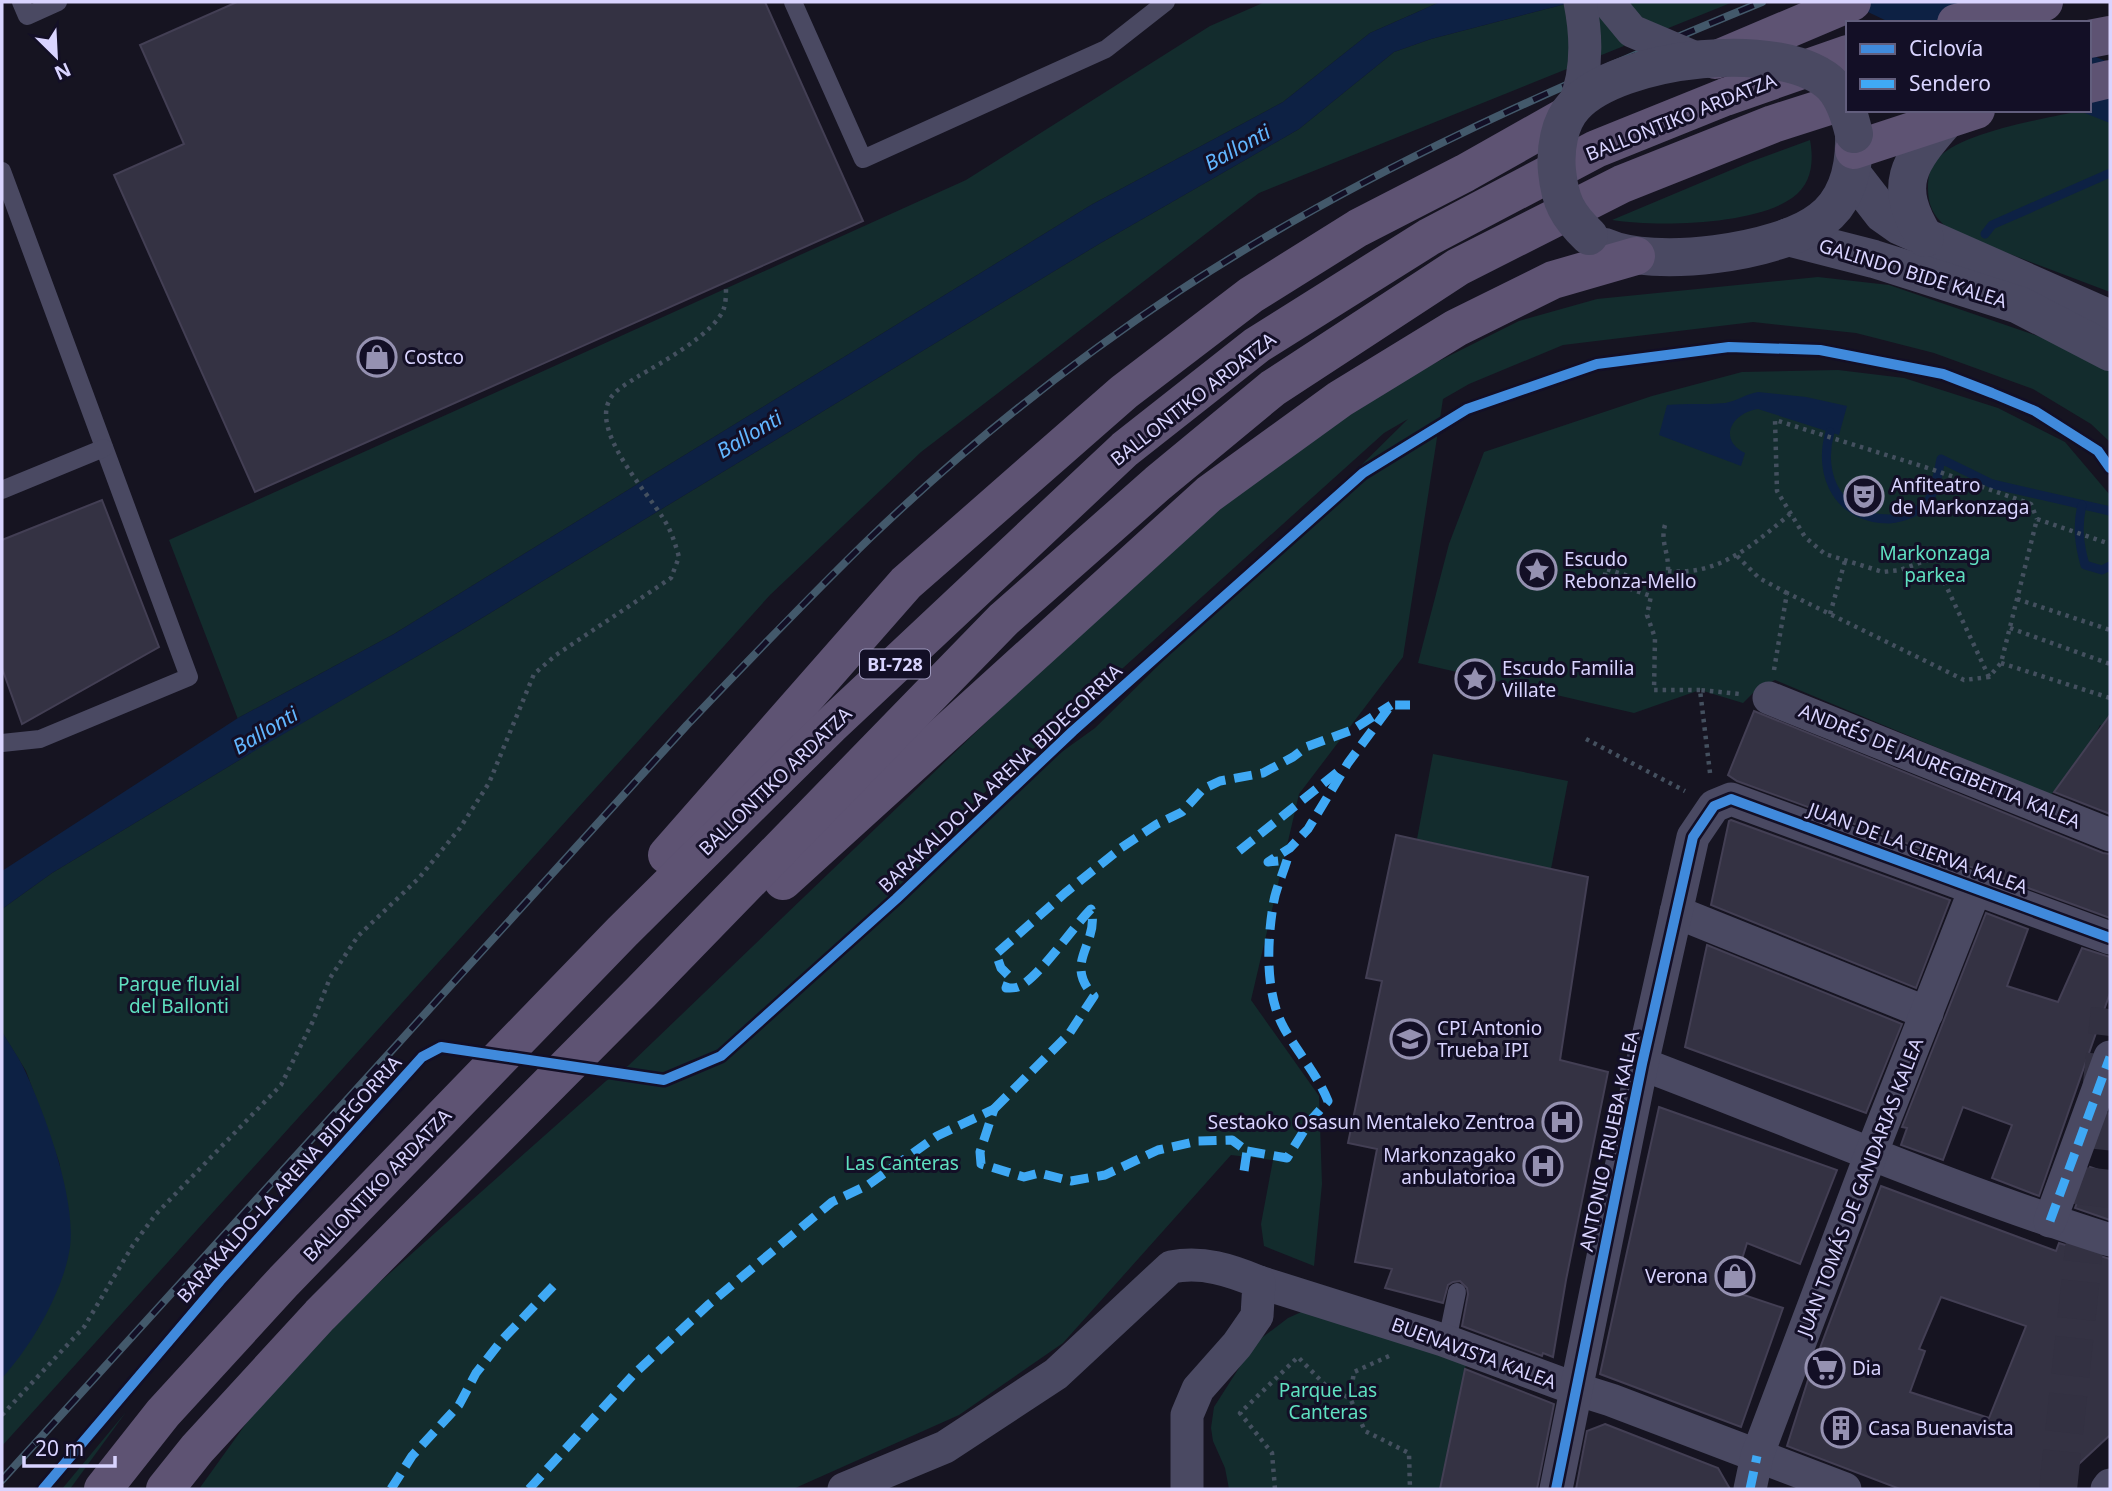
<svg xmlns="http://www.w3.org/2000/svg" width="2112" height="1491" viewBox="0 0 2112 1491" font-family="'Noto Sans',sans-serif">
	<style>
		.green { fill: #132c2d; fill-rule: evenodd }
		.water { fill: #0d2144 }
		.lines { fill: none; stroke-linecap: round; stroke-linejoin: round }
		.stream { stroke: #0d2144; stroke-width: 9 }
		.building { fill: #343243; stroke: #433f54; stroke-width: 2; fill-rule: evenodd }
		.tertiary-tunnel { stroke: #333142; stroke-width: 38; stroke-dasharray: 38 19; stroke-linecap: butt }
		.path { stroke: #44505f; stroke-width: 4.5; stroke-dasharray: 3.5 5; stroke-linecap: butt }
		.service { stroke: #4a4962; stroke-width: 18 }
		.minor { stroke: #4a4962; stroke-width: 33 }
		.tertiary { stroke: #4a4962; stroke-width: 38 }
		.primary { stroke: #5e5373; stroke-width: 38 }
		.rail-casing { stroke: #43596b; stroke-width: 8 }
		.rail { stroke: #130f26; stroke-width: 5; stroke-dasharray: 16; stroke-linecap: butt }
		.minor-bridge { stroke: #4a4962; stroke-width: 33 }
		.tertiary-bridge { stroke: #4a4962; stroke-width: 38 }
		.quiet { stroke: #3fa9f5; stroke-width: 9; stroke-dasharray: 18 9; stroke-linecap: butt }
		.cycleway-casing { stroke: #130f26; stroke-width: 15 }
		.cycleway { stroke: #408adc; stroke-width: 10 }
		.labels { text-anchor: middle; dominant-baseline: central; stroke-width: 6; stroke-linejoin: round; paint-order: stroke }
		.shield { fill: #130f26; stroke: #9e99be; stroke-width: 2 }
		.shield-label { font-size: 18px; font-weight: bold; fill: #d9d4ff }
		.street-label { font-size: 19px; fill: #d9d4ff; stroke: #130f26 }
		.poi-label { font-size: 19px; fill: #d9d4ff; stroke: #130f26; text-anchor: start }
		.park-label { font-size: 19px; fill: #5fe0c0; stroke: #130f26 }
		.water-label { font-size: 21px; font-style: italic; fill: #62b6ff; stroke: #130f26 }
	</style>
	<rect width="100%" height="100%" fill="#161421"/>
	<g class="green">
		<polygon points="1265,2 1440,2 1370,33 1283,102 1091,205 394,634 238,718 252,752 457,633 1099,244 1299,129 1394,52 1431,39 1573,2 1733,2 1259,193 921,452 770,595 2,1446 2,1378 38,1328 68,1211 59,1162 49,1134 26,1071 2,1032 2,909 52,873 251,753 169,540 966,180 1210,26"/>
		<path d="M2110 104V292L1952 232C1936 219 1928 209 1928 188 1928 179 1929 169 1935 162 1959 128 2069 116 2110 104Z"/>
		<path d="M1810 140C1814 162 1812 184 1792 198 1754 225 1657 227 1612 220L1750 162Z"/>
		<path d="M1818 277 1889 285 2058 343 2110 369V442L2091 424 2033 389 1934 353 1856 333 1753 322 1563 345 1469 384 1443 399 1403 657 1299 794 1251 1000 1319 1096 1322 1184 1314 1266 1264 1246 1261 1224 1273 1160 1231 1155 1063 1343 959 1415 793 1489H199L291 1361 606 1081 629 1065 1224 494 1421 370 1519 321 1597 299ZM1408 419 1095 728 902 867 1384 433Z"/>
		<polygon points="1838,370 1904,378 1998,408 2065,442 2110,495 2110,730 2100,725 2093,739 2051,795 1775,680 1757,689 1743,703 1700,690 1634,713 1418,663 1449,544 1484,452 1652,396 1742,372"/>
		<polygon points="1433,754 1568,781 1551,869 1417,839"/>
		<polygon points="1308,1309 1466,1365 1440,1489 1229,1489 1225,1468 1213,1441 1211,1428 1214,1407 1255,1343 1288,1318"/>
		<polygon points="126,1412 70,1489 62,1489"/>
	</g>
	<g class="water">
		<polygon points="1440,2 1573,2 1431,39 1394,52 1299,129 1099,244 457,633 251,753 52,873 2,909 2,871 238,718 394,634 1091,205 1283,102 1370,33"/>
		<polygon points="1847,2 1970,2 2018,23 1891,23"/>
		<polygon points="2089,54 2110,63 2110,123 2077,110 2089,110"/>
		<path d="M1758 392 1806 397 1847 406 1839 435 1758 409C1732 413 1717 439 1745 453L1741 466 1659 435 1667 405C1686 403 1706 405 1725 403 1737 401 1746 394 1758 392Z"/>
		<path d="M2 1032C10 1045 20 1059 26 1073 46 1117 76 1198 70 1247 64 1290 31 1347 2 1378Z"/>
	</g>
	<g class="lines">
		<g class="stream">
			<polyline points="1985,234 1992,225 2110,173"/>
			<path d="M1830 432C1817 477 1840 519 1889 519 1903 518 1919 512 1928 501 1936 490 1938 472 1941 459L1992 484 2110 511"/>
			<path d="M2082 505C2077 526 2079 544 2085 565L2102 570 2110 566"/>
		</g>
	</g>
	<g class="building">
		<polygon points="237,2 765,2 863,221 255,492 114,175 184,144 140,45"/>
		<polygon points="102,500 159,647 22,724 2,668 2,540"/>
		<polygon points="1754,711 2103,853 2110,854 2110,918 1737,781 1728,775"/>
		<polygon points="2110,715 2110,814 2054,792"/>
		<polygon points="1731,820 1950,900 1916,988 1711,905 1729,821"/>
		<polygon points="1396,835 1588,877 1560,1060 1608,1072 1566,1280 1553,1357 1543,1353 1542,1356 1462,1326 1468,1294 1467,1288 1460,1281 1453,1282 1448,1285 1443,1303 1385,1288 1392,1269 1355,1262 1377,1149 1348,1143 1382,981 1366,978"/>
		<polygon points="1986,913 2028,929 2007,986 2058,1002 2082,948 2110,957 2110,993 2039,1196 1992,1178 2012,1125 1963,1107 1943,1160 1901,1145 1907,1128 1902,1127"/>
		<polygon points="1707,945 1902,1024 1866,1113 1685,1047"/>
		<polygon points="1659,1107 1837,1170 1800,1264 1747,1243 1732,1291 1783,1308 1741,1427 1600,1374"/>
		<polygon points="2090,1167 2110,1174 2110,1220 2075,1208"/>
		<path d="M1881 1186 2056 1251 2059 1243 2110 1259V1435L2052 1489H1900L1787 1446 1808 1380ZM1941 1297 2026 1326 1989 1418 1910 1392 1925 1351 1919 1349Z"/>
		<polygon points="1465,1369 1554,1404 1537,1489 1440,1489"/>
		<polygon points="1605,1424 1718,1468 1730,1489 1576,1489 1587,1431"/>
	</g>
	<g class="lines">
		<polyline class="tertiary-tunnel" points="2058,1489 2110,1009"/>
		<g class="path">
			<path d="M1665 525C1660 542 1669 552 1668 571L1658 582H1649L1606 569 1604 580 1651 596 1647 615 1655 638 1654 690H1700"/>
			<polyline points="1737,556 1759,578 1787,593"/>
			<path d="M1668 571C1719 576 1753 545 1790 514"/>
			<polyline points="2017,599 2110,630"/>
			<polyline points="1830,614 1845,561"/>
			<polyline points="2010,628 2110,664"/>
			<polyline points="2001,663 2110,698"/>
			<polyline points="1774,670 1787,593 1964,680 1989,677 2001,663 2037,519 2110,544"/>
			<polyline points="1989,677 1933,558 1900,570 1883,572 1825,554 1805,537 1777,491 1775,420 1931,469 2031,504 2037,519"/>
			<polyline points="1586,739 1685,791"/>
			<polyline points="1710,773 1700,690 1740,694"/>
			<polyline points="1389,1356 1354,1372 1350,1398 1365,1431 1409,1453 1410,1489"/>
			<path d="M2 1415 84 1327 133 1245 156 1214 281 1085 313 1021 330 978 358 936 419 878 460 828 489 783 534 674 556 655 671 578 679 557C675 543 671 530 663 518 646 491 593 433 609 401 614 390 627 384 637 377 659 364 716 333 724 308 726 302 726 293 726 287"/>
			<polyline points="1275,1489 1272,1453 1240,1413 1298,1357 1329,1389 1350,1398"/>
		</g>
		<g class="service">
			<polyline points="21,2 27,16 58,2"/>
			<polyline points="793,2 863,159 1106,49 1166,2"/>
			<polyline points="2,171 189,677 40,739 2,743"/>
			<polyline points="2,490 104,448"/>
			<polyline points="1447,1341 1457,1292"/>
		</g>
		<g class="minor">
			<polyline points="1769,698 2110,835"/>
			<polyline points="1676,912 1927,1013"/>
			<path d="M1642 1064C1798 1123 1951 1190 2110 1240"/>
			<polyline points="2050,1221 2110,1057"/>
			<polyline points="1259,1282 1443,1340 1576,1389 1611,1400 1845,1489"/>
			<path d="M844 1489 945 1447 1056 1374 1171 1267C1203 1261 1230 1270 1259 1282L1257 1316 1237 1345 1198 1389 1187 1415V1489"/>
			<polyline points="1556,1489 1642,1064 1693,837 1714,806 1731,799 2110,938"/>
			<polyline points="1750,1489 1757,1456 1871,1154 1976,887"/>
			<polyline points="2107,1489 2110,1485"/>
		</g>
		<g class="tertiary">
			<polyline points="1852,174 1883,214 1900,226 2110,319"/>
			<polyline points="1788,237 1874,259 2019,305 2110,352"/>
			<path d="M1925 238C1892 185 1908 163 1946 120"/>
			<path d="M1605 247C1653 269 1779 253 1821 220 1849 199 1855 166 1854 134"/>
		</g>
		<g class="primary">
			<polyline points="1956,23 2044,2"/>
			<polyline points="2089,39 2110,35"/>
			<polyline points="1715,60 1852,2"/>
			<polyline points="2089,84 2110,79"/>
			<polyline points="1854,150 1976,110"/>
			<polyline points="667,855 906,583 1124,392 1251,295 1358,228 1465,173 1566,116"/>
			<polyline points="783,881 1209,494 1340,399 1456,328 1553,280 1636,256"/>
			<polyline points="103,1489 163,1413 284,1281 622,932 830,726 1125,449 1257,345 1429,237 1596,149 1725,97 1848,54"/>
			<polyline points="165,1489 197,1449 320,1315 641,992 1003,620 1158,483 1273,388 1458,267 1622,184 1773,124 1848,100"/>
		</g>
		<g class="rail-casing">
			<path id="rail" d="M2 1480 687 725C747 662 808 598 871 537 965 447 1070 363 1179 291 1361 171 1562 84 1762 2"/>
		</g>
		<use href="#rail" class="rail"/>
		<g class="minor-bridge">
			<polyline points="1608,2 1632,31 1698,59"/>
			<path d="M1574 105C1588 72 1587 37 1580 2"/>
		</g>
		<path class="tertiary-bridge" d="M1589 236C1567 215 1560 201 1557 171 1555 150 1559 122 1574 106 1617 57 1785 37 1833 86 1845 99 1850 117 1854 134"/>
		<g class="quiet">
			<polyline points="1239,851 1340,770"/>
			<path d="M994 1109 1069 1034 1094 996C1062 962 1100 944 1091 909 1073 927 1037 980 1018 987 1016 988 1008 988 1006 988L1010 977 1001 968 996 954 1065 893 1121 848 1157 824 1182 812 1203 789 1220 781 1263 773 1293 757 1306 747 1352 730 1391 705"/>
			<path d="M1247 1151 1287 1158 1310 1121 1328 1101C1317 1074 1298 1053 1284 1028 1265 994 1267 943 1273 906 1275 890 1283 874 1287 860L1268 862 1290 848 1308 829 1348 763 1391 705H1410"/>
			<polyline points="2050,1221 2110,1057"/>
			<polyline points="391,1489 412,1456 459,1405 476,1373 502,1340 559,1280"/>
			<polyline points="529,1489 634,1374 708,1305 832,1202 868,1185 937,1136 994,1109 980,1152 981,1164 1024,1177 1039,1173 1071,1181 1105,1175 1158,1150 1198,1141 1232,1140 1247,1151 1243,1178"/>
			<polyline points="1750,1489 1757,1456"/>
		</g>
		<g class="cycleway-casing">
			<g id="cycleway">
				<polyline points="43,1489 220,1281 422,1057 441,1047 664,1080 721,1056 896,899 1073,731 1363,473 1467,409 1597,364 1729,347 1820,350 1943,374 1992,393 2035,411 2098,451 2110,468"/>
				<polyline points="1556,1489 1642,1064 1693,837 1714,806 1731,799 2110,938"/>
			</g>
		</g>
		<use href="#cycleway" class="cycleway"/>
	</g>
	<defs>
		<g id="shop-ring" transform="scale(2.0125)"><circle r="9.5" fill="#130f26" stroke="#9591b1" stroke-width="1.5"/><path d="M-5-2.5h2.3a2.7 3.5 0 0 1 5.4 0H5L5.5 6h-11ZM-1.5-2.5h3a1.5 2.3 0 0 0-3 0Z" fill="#9591b1"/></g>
		<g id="theatre-ring" transform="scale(2.0125)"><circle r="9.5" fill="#130f26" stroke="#9591b1" stroke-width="1.5"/><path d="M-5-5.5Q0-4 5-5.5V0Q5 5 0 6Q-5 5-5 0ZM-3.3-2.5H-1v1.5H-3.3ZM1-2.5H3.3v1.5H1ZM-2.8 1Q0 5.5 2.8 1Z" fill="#9591b1"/></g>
		<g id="sight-ring" transform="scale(2.0125)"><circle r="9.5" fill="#130f26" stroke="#9591b1" stroke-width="1.5"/><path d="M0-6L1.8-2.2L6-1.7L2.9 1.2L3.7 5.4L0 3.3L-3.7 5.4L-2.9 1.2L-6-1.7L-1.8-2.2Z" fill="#9591b1"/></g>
		<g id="school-ring" transform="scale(2.0125)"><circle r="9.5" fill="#130f26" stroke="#9591b1" stroke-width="1.5"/><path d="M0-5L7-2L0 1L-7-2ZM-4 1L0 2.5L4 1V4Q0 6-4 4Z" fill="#9591b1"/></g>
		<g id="hospital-ring" transform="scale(2.0125)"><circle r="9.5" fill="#130f26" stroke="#9591b1" stroke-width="1.5"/><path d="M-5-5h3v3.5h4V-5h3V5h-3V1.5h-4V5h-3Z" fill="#9591b1"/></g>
		<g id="supermarket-ring" transform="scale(2.0125)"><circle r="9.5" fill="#130f26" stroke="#9591b1" stroke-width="1.5"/><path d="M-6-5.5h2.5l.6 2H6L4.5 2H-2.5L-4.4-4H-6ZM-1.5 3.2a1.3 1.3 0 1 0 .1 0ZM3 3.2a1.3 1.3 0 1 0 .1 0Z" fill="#9591b1"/></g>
		<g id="building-ring" transform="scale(2.0125)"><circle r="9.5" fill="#130f26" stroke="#9591b1" stroke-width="1.5"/><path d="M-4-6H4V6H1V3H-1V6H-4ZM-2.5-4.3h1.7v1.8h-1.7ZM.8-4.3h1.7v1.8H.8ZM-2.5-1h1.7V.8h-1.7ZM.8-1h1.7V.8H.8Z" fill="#9591b1"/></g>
	</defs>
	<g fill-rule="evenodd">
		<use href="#shop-ring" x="377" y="357"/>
		<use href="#theatre-ring" x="1864" y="496"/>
		<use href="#sight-ring" x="1537" y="570"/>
		<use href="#sight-ring" x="1475" y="679"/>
		<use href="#school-ring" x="1410" y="1039"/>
		<use href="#hospital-ring" x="1562" y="1122"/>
		<use href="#hospital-ring" x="1543" y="1166"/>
		<use href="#shop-ring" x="1735" y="1276"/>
		<use href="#supermarket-ring" x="1825" y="1368"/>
		<use href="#building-ring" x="1841" y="1428"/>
	</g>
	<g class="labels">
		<rect class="shield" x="860" y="649.5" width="70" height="29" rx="5"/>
		<g class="shield-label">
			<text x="895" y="664">BI-728</text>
		</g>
		<g class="street-label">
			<text transform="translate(1681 117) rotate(-22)">BALLONTIKO ARDATZA</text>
			<text transform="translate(1913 273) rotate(17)">GALINDO BIDE KALEA</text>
			<text transform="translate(1193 399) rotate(-38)">BALLONTIKO ARDATZA</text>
			<text transform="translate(1940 766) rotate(22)">ANDRÉS DE JAUREGIBEITIA KALEA</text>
			<text transform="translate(1000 778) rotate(-43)">BARAKALDO-LA ARENA BIDEGORRIA</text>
			<text transform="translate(775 781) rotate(-44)">BALLONTIKO ARDATZA</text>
			<text transform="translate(1918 848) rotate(20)">JUAN DE LA CIERVA KALEA</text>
			<text transform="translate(1609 1141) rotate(-78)">ANTONIO TRUEBA KALEA</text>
			<text transform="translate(289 1179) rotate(-48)">BARAKALDO-LA ARENA BIDEGORRIA</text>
			<text transform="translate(377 1185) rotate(-46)">BALLONTIKO ARDATZA</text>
			<text transform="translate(1860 1187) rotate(-69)">JUAN TOMÁS DE GANDARIAS KALEA</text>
			<text transform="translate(1474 1353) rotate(20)">BUENAVISTA KALEA</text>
		</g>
		<g class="poi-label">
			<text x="404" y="357">Costco</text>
			<text x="1891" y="485">Anfiteatro<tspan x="1891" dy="22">de Markonzaga</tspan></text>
			<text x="1564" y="559">Escudo<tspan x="1564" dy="22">Rebonza-Mello</tspan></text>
			<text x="1502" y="668">Escudo Familia<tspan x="1502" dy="22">Villate</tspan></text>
			<text x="1437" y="1028">CPI Antonio<tspan x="1437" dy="22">Trueba IPI</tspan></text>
			<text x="1535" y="1122" text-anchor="end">Sestaoko Osasun Mentaleko Zentroa</text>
			<text x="1516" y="1155" text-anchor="end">Markonzagako<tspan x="1516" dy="22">anbulatorioa</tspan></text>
			<text x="1708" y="1276" text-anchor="end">Verona</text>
			<text x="1852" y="1368">Dia</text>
			<text x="1868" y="1428">Casa Buenavista</text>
		</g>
		<g class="park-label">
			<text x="1935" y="553">Markonzaga<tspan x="1935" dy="22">parkea</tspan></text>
			<text x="179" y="984">Parque fluvial<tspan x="179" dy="22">del Ballonti</tspan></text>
			<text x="902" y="1163">Las Canteras</text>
			<text x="1328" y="1390">Parque Las<tspan x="1328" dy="22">Canteras</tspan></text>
		</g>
		<g class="water-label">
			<text transform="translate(1237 147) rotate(-29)">Ballonti</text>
			<text transform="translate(749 434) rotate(-31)">Ballonti</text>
			<text transform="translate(265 730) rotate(-31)">Ballonti</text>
		</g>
	</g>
	<rect width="2112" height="1491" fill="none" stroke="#d9d4ff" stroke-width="7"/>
	<rect x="1846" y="21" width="245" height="91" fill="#130f26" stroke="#625e7d" stroke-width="2"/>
	<rect x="1860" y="44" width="35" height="10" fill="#408adc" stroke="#625e7d" stroke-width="2"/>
	<text x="1909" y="56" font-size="21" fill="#d9d4ff">Ciclovía</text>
	<rect x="1860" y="79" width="35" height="10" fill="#3fa9f5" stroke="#625e7d" stroke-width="2"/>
	<text x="1909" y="91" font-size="21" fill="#d9d4ff">Sendero</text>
	<g transform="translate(56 56) rotate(156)" stroke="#130f26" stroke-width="5" paint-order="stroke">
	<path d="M0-5L12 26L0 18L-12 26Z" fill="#d9d4ff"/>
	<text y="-10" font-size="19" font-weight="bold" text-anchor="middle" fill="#d9d4ff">N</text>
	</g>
	<path d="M24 1456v10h91v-10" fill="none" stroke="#d9d4ff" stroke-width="3.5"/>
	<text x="35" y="1456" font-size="21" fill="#d9d4ff" stroke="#130f26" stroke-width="5" paint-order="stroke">20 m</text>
</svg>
